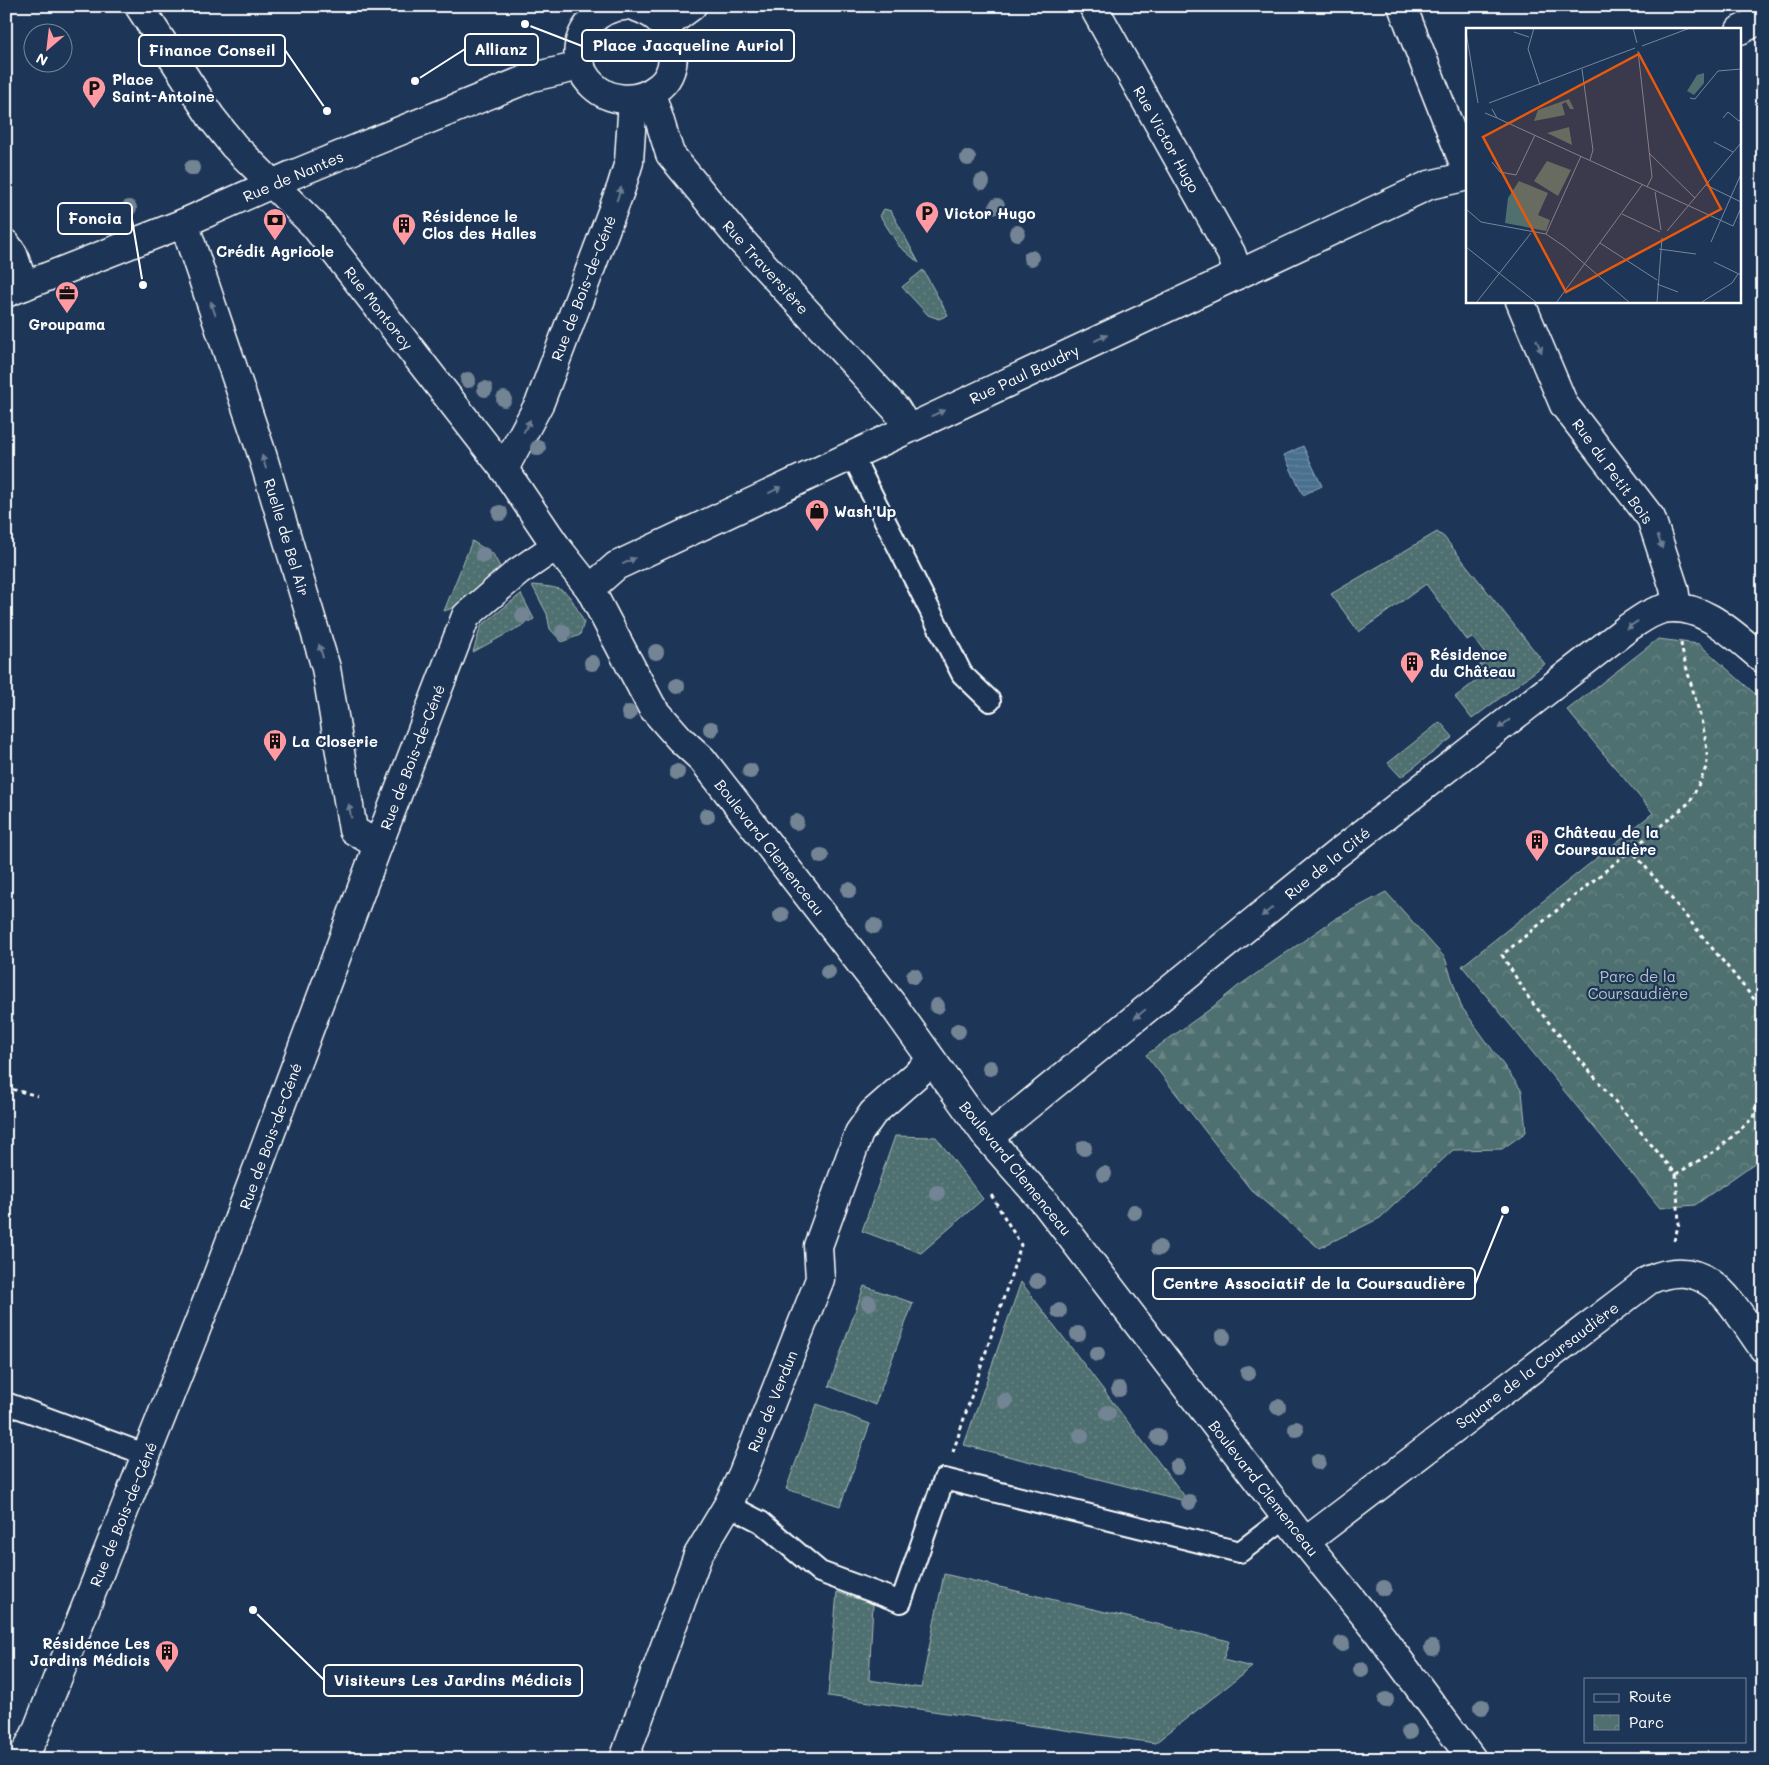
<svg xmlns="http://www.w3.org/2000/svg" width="1769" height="1765" viewBox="0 0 1769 1765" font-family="Mali,sans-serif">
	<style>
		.grass { fill: url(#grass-dots); stroke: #a8b7b7 }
		.forest { fill: url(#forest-firs); stroke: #a8b7b7 }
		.park { fill: url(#park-crowns); stroke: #a8b7b7 }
		.water { fill: url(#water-rules); stroke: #91a9bb }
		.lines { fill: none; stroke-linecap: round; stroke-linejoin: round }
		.lane-casing { stroke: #fff; stroke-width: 24 }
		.street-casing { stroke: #fff; stroke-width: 31 }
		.secondary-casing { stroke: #fff; stroke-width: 31 }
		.path { stroke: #fff; stroke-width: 3; stroke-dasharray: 4 4; stroke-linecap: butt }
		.lane { stroke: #1d3557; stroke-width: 20 }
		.street { stroke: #1d3557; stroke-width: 28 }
		.secondary { stroke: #1d3557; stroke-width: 28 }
		.tree { fill: #738494 }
		.oneway { fill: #6c7c92 }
		.labels { text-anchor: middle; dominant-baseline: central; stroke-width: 4.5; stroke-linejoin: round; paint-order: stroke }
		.poi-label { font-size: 15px; font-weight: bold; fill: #fff; stroke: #1d3557; text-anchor: start }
		.street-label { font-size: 15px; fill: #fff; stroke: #1d3557 }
		.park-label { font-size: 15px; fill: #b9c5c5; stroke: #1d3557 }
		.inset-road { fill: none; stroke: #77869a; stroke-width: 1 }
		.view { fill: #e8590c; fill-opacity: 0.15; stroke: #e8590c; stroke-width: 2.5 }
		.inset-edge { fill: none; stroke: #fff; stroke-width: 2.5 }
		.leader { fill: none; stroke: #fff; stroke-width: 2 }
		.callout-dot { fill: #fff; stroke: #1d3557; stroke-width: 2 }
		.callout { fill: #1d3557; stroke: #fff; stroke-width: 2 }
		.callout-label { font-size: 16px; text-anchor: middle; font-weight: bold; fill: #fff }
	</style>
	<defs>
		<pattern id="grass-dots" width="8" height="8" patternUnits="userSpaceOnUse" patternTransform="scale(1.25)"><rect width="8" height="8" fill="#506f6f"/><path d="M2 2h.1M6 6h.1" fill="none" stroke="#6a8585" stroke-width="1.8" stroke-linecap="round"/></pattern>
		<pattern id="forest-firs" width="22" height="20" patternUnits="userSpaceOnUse" patternTransform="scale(1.25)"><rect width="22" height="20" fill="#506f6f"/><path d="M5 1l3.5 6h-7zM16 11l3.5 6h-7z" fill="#6a8585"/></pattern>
		<pattern id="park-crowns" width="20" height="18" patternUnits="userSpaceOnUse" patternTransform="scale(1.25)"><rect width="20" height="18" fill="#506f6f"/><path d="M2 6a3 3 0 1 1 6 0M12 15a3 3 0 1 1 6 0" fill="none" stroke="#6a8585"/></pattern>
		<pattern id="water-rules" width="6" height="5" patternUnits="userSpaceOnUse" patternTransform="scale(1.25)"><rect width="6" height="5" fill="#486f8e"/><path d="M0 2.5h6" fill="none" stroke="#63859f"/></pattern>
	</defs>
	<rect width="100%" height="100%" fill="#1d3557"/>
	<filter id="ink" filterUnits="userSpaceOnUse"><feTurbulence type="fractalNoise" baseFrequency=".02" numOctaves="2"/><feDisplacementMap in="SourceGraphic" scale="10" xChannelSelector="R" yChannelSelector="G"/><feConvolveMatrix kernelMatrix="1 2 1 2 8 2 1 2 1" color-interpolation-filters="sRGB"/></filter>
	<g filter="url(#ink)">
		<g class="grass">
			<polygon points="884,209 891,211 919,263 899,246 880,216"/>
			<polygon points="923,270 948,315 939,319 928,315 902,287"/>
			<polygon points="1437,532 1444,537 1545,664 1472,719 1455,697 1485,674 1479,666 1489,659 1472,637 1467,640 1426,584 1359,632 1331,594"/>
			<polygon points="472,541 493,554 500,567 459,606 444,611"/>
			<path d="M532 585C569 588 567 590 584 622L580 635 562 642 550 629 547 614Z"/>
			<polygon points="521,594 534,619 473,652 481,626"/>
			<polygon points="1440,722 1453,737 1401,777 1388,763"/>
			<polygon points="895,1136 936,1137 983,1199 921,1253 862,1231"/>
			<polygon points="1021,1282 1189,1502 964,1445"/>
			<polygon points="864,1286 913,1303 875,1405 829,1386"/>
			<polygon points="817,1404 870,1424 840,1506 786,1489"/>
			<polygon points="944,1574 1229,1641 1223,1660 1252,1667 1155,1743 828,1696 837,1592 873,1604 869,1680 921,1688"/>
		</g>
		<polygon class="forest" points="1386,892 1445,958 1461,1006 1522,1091 1526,1132 1502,1149 1453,1150 1380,1218 1319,1248 1251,1190 1146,1055 1209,1010 1237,987 1335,919"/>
		<polygon class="park" points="1658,639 1699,644 1763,701 1763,1157 1695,1205 1660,1208 1462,966 1653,813 1567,710"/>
		<polygon class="water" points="1303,446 1322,486 1303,495 1284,455"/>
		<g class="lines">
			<g class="lane-casing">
				<g id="lane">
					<polyline points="851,453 962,674 990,701"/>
					<polyline points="6,1403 147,1455"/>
					<polyline points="728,1505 761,1522 820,1572 901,1602 944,1479 1240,1552 1286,1517"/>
				</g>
			</g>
			<g class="street-casing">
				<g id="street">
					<polyline points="139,6 211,117 234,146 314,225 504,469 556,546 590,589 652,707 680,739 702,759 892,1004 988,1138 1046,1204 1305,1542 1375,1628 1472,1759"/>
					<polyline points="1093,6 1231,253 1238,273"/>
					<polyline points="1402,6 1468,174"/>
					<polyline points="1740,30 1763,18"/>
					<polyline points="651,93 670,154 738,237 896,409 907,427"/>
					<polyline points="184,223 261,451 326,668 353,830 378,845"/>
					<polyline points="6,244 13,254 24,286"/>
					<polyline points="1520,301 1564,405 1651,518 1674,588 1677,608"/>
					<polyline points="504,469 540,402 621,188 629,162 633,99"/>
					<path d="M590 589 616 566C886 437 1157 310 1429 185L1468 176"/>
					<path d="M988 1138 1334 856 1629 627C1640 620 1650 612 1663 609 1702 601 1736 637 1763 659"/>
					<path d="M1305 1542 1649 1280C1710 1253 1733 1307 1763 1348"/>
					<polyline points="624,1759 698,1555 728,1505 743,1473 820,1279 818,1246 859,1133 873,1113 932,1061"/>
				</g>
			</g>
			<g class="secondary-casing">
				<g id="secondary">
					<path d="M624 6C611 7 599 12 591 22 552 67 612 125 660 86 680 69 675 34 657 18 650 12 642 9 633 6"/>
					<polyline points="665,26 692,6"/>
					<polyline points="6,293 184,223 292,175 532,77 581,66"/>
					<polyline points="22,1759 35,1735 218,1274 378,845 466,616 518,572 556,546"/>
				</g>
			</g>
			<g class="path">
				<polyline points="1630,848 1763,1010"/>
				<polyline points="6,1085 11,1089 38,1096"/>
				<polyline points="1676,1174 1717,1150 1753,1118 1763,1079"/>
				<path d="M1674 1241 1679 1223 1676 1174 1530 1000 1502 955 1690 802C1695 791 1702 779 1706 767 1713 741 1685 674 1681 643"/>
				<polyline points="953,1452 1021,1245 990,1193"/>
			</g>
			<use href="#lane" class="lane"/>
			<use href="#street" class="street"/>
			<use href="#secondary" class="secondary"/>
		</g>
		<g class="tree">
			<circle cx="968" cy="158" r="8"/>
			<circle cx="192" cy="168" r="8"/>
			<circle cx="982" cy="182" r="8"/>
			<circle cx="997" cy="206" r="8"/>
			<circle cx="129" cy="208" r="8"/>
			<circle cx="1017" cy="233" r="8"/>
			<circle cx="1031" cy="258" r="8"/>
			<circle cx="468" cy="380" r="8"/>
			<circle cx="485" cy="389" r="8"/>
			<circle cx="504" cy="399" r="8"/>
			<circle cx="538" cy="448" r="8"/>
			<circle cx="500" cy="513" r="8"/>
			<circle cx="483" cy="555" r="8"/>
			<circle cx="523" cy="616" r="8"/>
			<circle cx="563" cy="632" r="8"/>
			<circle cx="656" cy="652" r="8"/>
			<circle cx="592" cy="663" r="8"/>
			<circle cx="677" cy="686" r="8"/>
			<circle cx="629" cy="713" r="8"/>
			<circle cx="711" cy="729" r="8"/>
			<circle cx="750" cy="771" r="8"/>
			<circle cx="677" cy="772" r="8"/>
			<circle cx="707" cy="816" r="8"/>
			<circle cx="796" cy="822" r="8"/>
			<circle cx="821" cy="856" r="8"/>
			<circle cx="849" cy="890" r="8"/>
			<circle cx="781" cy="915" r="8"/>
			<circle cx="874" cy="926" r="8"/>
			<circle cx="828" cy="972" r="8"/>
			<circle cx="914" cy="976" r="8"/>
			<circle cx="937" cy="1006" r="8"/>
			<circle cx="958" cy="1031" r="8"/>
			<circle cx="990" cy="1068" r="8"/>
			<circle cx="1084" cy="1148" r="8"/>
			<circle cx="1104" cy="1174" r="8"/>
			<circle cx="937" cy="1193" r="8"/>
			<circle cx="1134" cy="1212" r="8"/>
			<circle cx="1159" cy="1248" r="8"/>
			<circle cx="1037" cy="1281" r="8"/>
			<circle cx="869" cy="1303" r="8"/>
			<circle cx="1059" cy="1311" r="8"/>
			<circle cx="1078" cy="1334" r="8"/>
			<circle cx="1223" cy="1337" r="8"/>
			<circle cx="1097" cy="1354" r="8"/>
			<circle cx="1248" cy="1373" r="8"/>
			<circle cx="1119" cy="1389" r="8"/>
			<circle cx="1005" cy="1401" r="8"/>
			<circle cx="1278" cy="1407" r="8"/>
			<circle cx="1108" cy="1413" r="8"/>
			<circle cx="1296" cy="1429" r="8"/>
			<circle cx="1081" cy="1436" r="8"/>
			<circle cx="1158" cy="1437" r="8"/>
			<circle cx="1318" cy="1462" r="8"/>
			<circle cx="1177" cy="1467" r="8"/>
			<circle cx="1189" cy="1502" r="8"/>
			<circle cx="1384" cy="1588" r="8"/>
			<circle cx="1342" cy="1644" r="8"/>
			<circle cx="1432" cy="1648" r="8"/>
			<circle cx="1361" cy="1670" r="8"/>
			<circle cx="1386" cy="1700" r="8"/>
			<circle cx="1482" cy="1707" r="8"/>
			<circle cx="1409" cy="1732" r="8"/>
		</g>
		<defs><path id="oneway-solid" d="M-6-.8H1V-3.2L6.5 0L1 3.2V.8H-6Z" transform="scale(1.25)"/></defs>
		<g class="oneway">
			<use href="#oneway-solid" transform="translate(619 194) rotate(-70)"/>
			<use href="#oneway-solid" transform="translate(213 308) rotate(-109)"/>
			<use href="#oneway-solid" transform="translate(1101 338) rotate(-25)"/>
			<use href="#oneway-solid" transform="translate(1539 346) rotate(67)"/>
			<use href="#oneway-solid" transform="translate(938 413) rotate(-24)"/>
			<use href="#oneway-solid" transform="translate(527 426) rotate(-62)"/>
			<use href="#oneway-solid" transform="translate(264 462) rotate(-107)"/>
			<use href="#oneway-solid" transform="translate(775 490) rotate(-26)"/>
			<use href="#oneway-solid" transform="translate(1660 542) rotate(71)"/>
			<use href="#oneway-solid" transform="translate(629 561) rotate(-26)"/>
			<use href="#oneway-solid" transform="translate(1632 625) rotate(146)"/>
			<use href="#oneway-solid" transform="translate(321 651) rotate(-107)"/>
			<use href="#oneway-solid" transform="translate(1504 724) rotate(142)"/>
			<use href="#oneway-solid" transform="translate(350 811) rotate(-100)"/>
			<use href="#oneway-solid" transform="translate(1267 912) rotate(141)"/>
			<use href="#oneway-solid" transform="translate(1140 1014) rotate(141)"/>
		</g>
	</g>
	<defs>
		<g id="parking-pin" transform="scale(1.25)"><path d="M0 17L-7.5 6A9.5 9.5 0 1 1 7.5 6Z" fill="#ff9aa2" stroke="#1d3557"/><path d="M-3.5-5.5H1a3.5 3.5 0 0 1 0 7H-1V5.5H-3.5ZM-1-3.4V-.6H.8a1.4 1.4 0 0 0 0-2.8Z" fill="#111"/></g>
		<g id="bank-pin" transform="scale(1.25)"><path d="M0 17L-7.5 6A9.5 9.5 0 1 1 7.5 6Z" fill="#ff9aa2" stroke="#1d3557"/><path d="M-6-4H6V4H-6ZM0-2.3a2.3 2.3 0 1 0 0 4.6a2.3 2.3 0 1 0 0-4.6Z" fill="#111"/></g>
		<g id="building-pin" transform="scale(1.25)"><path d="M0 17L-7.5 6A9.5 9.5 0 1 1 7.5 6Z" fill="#ff9aa2" stroke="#1d3557"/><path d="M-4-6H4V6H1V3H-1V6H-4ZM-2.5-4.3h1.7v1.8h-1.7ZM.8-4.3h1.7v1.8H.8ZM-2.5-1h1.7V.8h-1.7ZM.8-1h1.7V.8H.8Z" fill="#111"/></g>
		<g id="office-pin" transform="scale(1.25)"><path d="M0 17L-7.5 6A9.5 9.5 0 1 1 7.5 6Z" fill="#ff9aa2" stroke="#1d3557"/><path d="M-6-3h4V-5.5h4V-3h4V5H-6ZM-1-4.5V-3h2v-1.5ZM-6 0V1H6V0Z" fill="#111"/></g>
		<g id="shop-pin" transform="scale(1.25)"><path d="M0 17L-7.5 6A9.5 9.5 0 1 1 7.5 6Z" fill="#ff9aa2" stroke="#1d3557"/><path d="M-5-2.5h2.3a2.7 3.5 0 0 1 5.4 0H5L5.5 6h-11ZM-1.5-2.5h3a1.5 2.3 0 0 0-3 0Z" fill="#111"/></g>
	</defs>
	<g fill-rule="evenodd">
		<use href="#parking-pin" x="94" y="88"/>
		<use href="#parking-pin" x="927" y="213"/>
		<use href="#bank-pin" x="275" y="220"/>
		<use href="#building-pin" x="404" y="225"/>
		<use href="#office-pin" x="67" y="293"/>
		<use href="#shop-pin" x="817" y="511"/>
		<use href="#building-pin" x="1412" y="663"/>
		<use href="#building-pin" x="275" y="741"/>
		<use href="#building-pin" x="1537" y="841"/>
		<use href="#building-pin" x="167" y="1652"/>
	</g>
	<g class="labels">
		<g class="poi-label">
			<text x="112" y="79">Place<tspan x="112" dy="17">Saint-Antoine</tspan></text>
			<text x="944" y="213">Victor Hugo</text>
			<text x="422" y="216">Résidence le<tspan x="422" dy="17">Clos des Halles</tspan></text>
			<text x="275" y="251" text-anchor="middle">Crédit Agricole</text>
			<text x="67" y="324" text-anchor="middle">Groupama</text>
			<text x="834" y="511">Wash'Up</text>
			<text x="1430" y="654">Résidence<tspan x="1430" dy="17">du Château</tspan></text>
			<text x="292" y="741">La Closerie</text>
			<text x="1554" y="832">Château de la<tspan x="1554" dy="17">Coursaudière</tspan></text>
			<text x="150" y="1643" text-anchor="end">Résidence Les<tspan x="150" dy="17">Jardins Médicis</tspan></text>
		</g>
		<g class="street-label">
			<text transform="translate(1167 139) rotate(61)">Rue Victor Hugo</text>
			<text transform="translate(293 176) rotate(-23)">Rue de Nantes</text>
			<text transform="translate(766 267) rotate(48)">Rue Traversière</text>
			<text transform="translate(583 288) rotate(-69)">Rue de Bois-de-Céné</text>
			<text transform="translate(379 308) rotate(52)">Rue Montorcy</text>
			<text transform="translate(1024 374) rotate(-25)">Rue Paul Baudry</text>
			<text transform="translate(1613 471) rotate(54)">Rue du Petit Bois</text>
			<text transform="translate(287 537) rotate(73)">Ruelle de Bel Air</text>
			<text transform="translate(412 757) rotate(-69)">Rue de Bois-de-Céné</text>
			<text transform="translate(770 847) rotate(52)">Boulevard Clemenceau</text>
			<text transform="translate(1327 863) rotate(-39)">Rue de la Cité</text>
			<text transform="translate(270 1136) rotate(-70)">Rue de Bois-de-Céné</text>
			<text transform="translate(1016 1168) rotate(51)">Boulevard Clemenceau</text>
			<text transform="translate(1537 1365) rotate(-37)">Square de la Coursaudière</text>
			<text transform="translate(772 1401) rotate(-68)">Rue de Verdun</text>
			<text transform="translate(1264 1488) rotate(52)">Boulevard Clemenceau</text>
			<text transform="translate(123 1514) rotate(-68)">Rue de Bois-de-Céné</text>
		</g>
		<g class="park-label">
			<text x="1638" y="976">Parc de la<tspan x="1638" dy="17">Coursaudière</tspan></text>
		</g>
	</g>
	<g transform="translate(1466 28)">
		<rect width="275" height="275" fill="#1d3557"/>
		<path d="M238 45V55L228 67 221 63 231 47ZM103 71 108 81H104L100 74 96 76 99 87 68 93 72 82ZM103 99 106 117 81 105Z" fill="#506f6f"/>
		<path d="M81 133 105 142 92 168 68 153Z" fill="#506f6f"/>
		<path d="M53 153 82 165 72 187 84 192 80 203 39 195 42 170Z" fill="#506f6f"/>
		<path class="inset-road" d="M68 0 62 21 74 57M167 0 171 15M0 4 12 75M48 4 63 9M176 18 224 0M172 23 186 149 181 159M116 41 127 122 124 132M224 70 229 71 252 43 275 41M23 75 169 20M19 85 31 90 26 81M31 90 267 198 275 180M257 90 262 84 273 93 275 91M248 114 267 124M183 125 229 170M26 134 34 144 50 147 69 107M240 157 275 174M189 164 195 202M0 181 15 194 80 206 99 219 164 275M156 186 194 204M201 203 275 115M80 206 115 128M245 214 275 146M134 215 191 252M0 219 71 275M193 221 230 226M248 234 275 247M191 256 212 264M236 274 266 255 272 246M10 275 65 205M90 275 176 157M191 275 196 210"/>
		<path class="view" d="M173 26 255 181 100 264 17 109Z"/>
		<rect width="275" height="275" class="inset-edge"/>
	</g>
	<path class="leader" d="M525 24L582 46M415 81L465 49M327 111L285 50M143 285L132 219M1505 1210L1475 1284M253 1610L324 1680"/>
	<g class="callout-dot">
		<circle cx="525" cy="24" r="5"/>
		<circle cx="415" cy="81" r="5"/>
		<circle cx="327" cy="111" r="5"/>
		<circle cx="143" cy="285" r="5"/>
		<circle cx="1505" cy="1210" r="5"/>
		<circle cx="253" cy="1610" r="5"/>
	</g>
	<g class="callout">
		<rect x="582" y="30" width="212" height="31" rx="5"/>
		<rect x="465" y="34" width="73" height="31" rx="5"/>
		<rect x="139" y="35" width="146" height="31" rx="5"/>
		<rect x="58" y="203" width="74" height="31" rx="5"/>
		<rect x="1153" y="1268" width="322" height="31" rx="5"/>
		<rect x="324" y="1665" width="258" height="31" rx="5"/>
	</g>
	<g class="callout-label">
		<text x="688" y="51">Place Jacqueline Auriol</text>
		<text x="501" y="55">Allianz</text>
		<text x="212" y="56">Finance Conseil</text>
		<text x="95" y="224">Foncia</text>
		<text x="1314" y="1289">Centre Associatif de la Coursaudière</text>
		<text x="453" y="1686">Visiteurs Les Jardins Médicis</text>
	</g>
	<rect width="1769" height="1765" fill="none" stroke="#1d3557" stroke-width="25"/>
	<rect x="12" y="12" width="1744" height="1740" fill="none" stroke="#fff" stroke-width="2" filter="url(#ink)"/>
	<rect x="1584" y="1678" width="162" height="65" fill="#1d3557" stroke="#77869a"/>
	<rect x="1594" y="1694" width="25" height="8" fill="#1d3557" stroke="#77869a"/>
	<text x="1629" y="1702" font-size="15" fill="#ffffff">Route</text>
	<rect x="1594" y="1715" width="25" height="15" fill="url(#park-crowns)" stroke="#77869a"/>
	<text x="1629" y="1728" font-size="15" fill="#ffffff">Parc</text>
	<g transform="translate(48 48) rotate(208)"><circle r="24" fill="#1d3557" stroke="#77869a"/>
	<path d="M0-4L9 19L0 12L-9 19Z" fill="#ff9aa2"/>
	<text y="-8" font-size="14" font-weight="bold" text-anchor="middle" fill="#ffffff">N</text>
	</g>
</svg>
